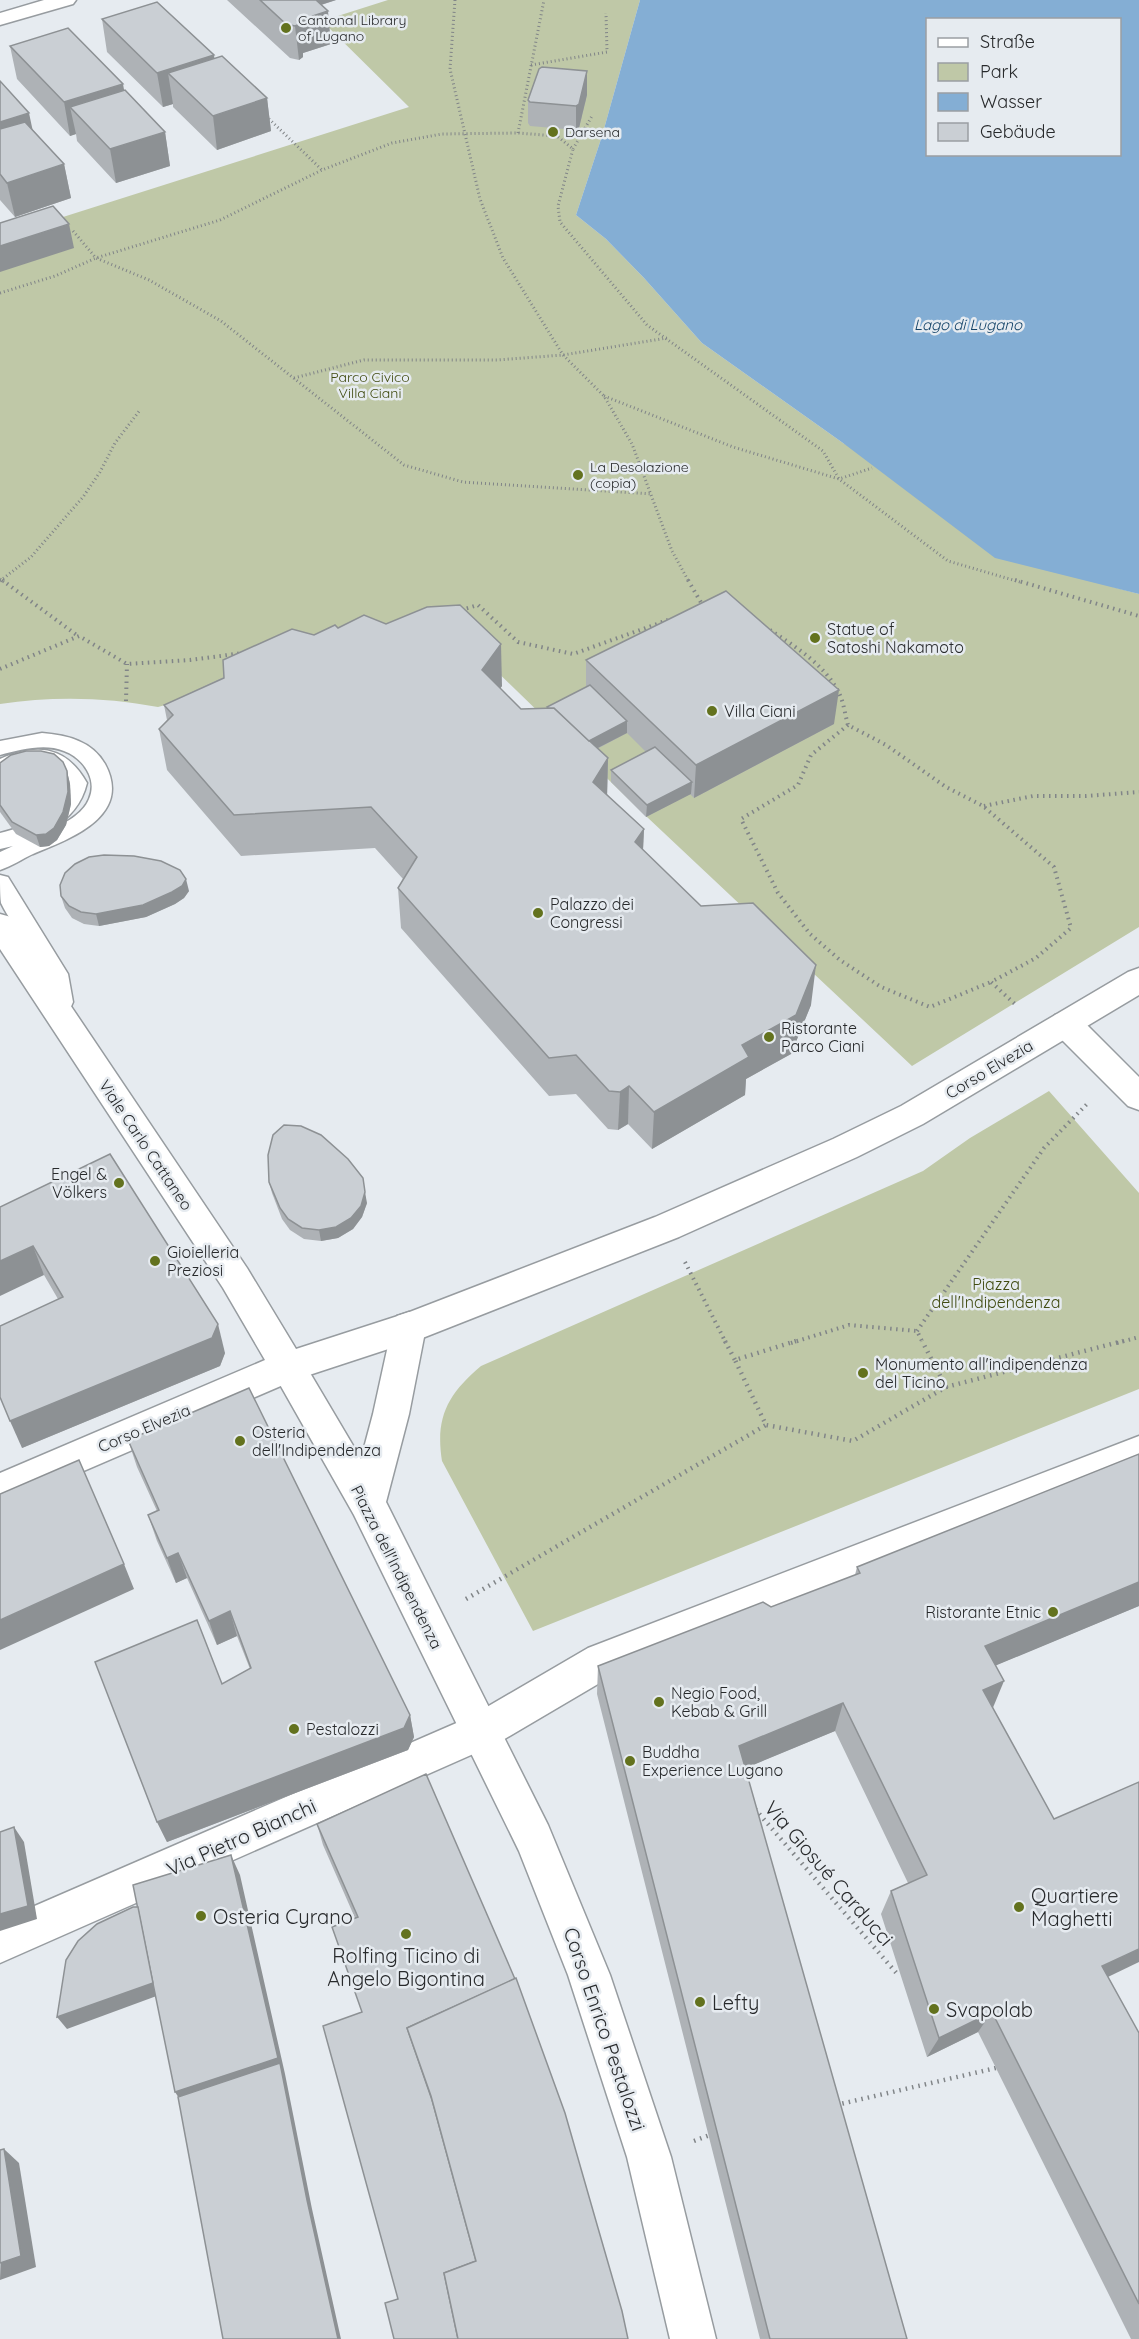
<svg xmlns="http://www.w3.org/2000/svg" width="1139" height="2339" viewBox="0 0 1139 2339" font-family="Quicksand,sans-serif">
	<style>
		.green { fill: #bfc8a7 }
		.water { fill: #84aed4; fill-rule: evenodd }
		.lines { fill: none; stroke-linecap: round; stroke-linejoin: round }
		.service-casing { stroke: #979ca0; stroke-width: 3 }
		.pedestrian-casing { stroke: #979ca0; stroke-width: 3 }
		.minor-casing { stroke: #979ca0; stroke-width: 3 }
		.tertiary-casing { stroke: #979ca0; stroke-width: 3 }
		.secondary-casing { stroke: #979ca0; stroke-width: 3 }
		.path-far2 { stroke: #818588; stroke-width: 3; stroke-dasharray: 1 3; stroke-linecap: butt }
		.path-far1 { stroke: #818588; stroke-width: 4; stroke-dasharray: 1.5 4.5; stroke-linecap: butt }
		.path { stroke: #818588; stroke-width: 4.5; stroke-dasharray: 1.5 5; stroke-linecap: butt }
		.service { fill: #fff; fill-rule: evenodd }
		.pedestrian { fill: #fff; fill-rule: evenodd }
		.minor { fill: #fff; fill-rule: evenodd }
		.tertiary { fill: #fff; fill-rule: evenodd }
		.secondary { fill: #fff; fill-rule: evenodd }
		.wall { fill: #aeb2b6 }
		.shaded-wall { fill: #8d9194 }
		.building { fill: #cacfd4; stroke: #8d9194; stroke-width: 1.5 }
		.poi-dot { fill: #63721e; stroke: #e6ebf0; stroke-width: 2 }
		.labels { text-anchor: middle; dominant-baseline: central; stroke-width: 5; stroke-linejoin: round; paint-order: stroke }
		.far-poi-label { font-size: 14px; fill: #282a2c; stroke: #e6ebf0; text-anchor: start }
		.far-park-label { font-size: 14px; fill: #414c11; stroke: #e6ebf0 }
		.far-water-label { font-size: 15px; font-style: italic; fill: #124267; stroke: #e6ebf0 }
		.poi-label { font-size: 16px; fill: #282a2c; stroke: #e6ebf0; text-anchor: start }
		.street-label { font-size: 16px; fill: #282a2c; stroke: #e6ebf0 }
		.park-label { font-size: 16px; fill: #414c11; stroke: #e6ebf0 }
		.near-street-label { font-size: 20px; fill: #282a2c; stroke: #e6ebf0 }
		.near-poi-label { font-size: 20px; fill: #282a2c; stroke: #e6ebf0; text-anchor: start }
	</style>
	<rect width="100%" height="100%" fill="#e6ebf0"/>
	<g class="green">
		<path d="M388 0H640L602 136 576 215 606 239 644 278 702 343 843 443 1113 587 1139 594V927L912 1066 647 817 450 626 158 707C106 697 52 696 0 704V237L409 107 322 21Z"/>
		<path d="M1049 1091 1139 1193V1389L533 1631 442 1461C435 1417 448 1394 481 1366L923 1171 970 1138Z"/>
	</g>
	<path class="water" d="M640 0H1139V594L995 558 843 443 702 343 644 278 606 239 576 215 602 136ZM928 20H1120V154H928Z"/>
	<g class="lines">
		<g class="service-casing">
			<g id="service">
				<path d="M42 733C67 735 92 741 105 764 133 816 70 839 33 854 22 859 12 866 0 870V852L13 846 0 849V833C27 827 59 812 66 783 48 753 27 766 0 774V759C38 743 66 746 87 783 82 804 69 819 50 830 64 824 83 814 89 799 98 779 83 758 64 751 44 743 20 750 0 755V741Z"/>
				<path d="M0 875 8 877 68 974 73 1002 66 1018 58 1021 50 1018 47 1012C62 973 16 936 1 903 0 895 0 883 0 875Z"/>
			</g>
		</g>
		<g class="pedestrian-casing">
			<polygon id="pedestrian" points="44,0 76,0 73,4 0,25 0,13"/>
		</g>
		<g class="minor-casing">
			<g id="minor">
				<polygon points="1066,1012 1077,1015 1139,1077 1139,1110 1128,1106 1055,1033 1050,1024 1055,1015"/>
				<polygon points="1139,1436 1139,1468 615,1674 496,1744 0,1963 0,1921 468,1718 588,1648"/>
			</g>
		</g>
		<g class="tertiary-casing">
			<polygon id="tertiary" points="409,1312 421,1316 426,1327 409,1414 386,1502 548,1825 610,1975 671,2157 716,2339 670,2339 627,2157 568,1975 519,1851 354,1515 270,1367 276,1356 288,1352 300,1356 361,1459 373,1414 392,1327 397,1316"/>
		</g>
		<g class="secondary-casing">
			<polygon id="secondary" points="0,914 11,917 247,1268 296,1349 407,1313 655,1217 833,1139 901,1106 1128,972 1139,968 1139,995 923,1124 857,1157 679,1237 425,1337 297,1379 0,1507 0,1473 265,1360 223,1288 0,949"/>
		</g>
		<g class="path-far2">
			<polyline points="455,0 450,69 480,199 503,258 563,355 604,396 632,444 672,551 689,582"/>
			<polyline points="531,65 607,52 606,13"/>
			<polyline points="266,116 322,170"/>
			<polyline points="518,133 544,0"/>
			<polyline points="573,149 592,116"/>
			<polyline points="73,231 96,258 149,280 221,321 404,465 463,482 652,494"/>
			<polyline points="0,293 55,276 96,258 220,220 322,170 392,143 442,134 518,133 557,136 573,149 558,206 560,222 647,325 823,451 839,479 948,561 1020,582"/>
			<polyline points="294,378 364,360 497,360 563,355 667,338"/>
			<polyline points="604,396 733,447 839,479 872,468"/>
			<polyline points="0,579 4,582"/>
			<polyline points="0,581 31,557 83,497 100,472 115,443 140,410"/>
		</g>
		<g class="path-far1">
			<polyline points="2,580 78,636"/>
			<polyline points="688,580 703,606"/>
			<polyline points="1015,580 1139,616"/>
			<polyline points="461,610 478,605 518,642 573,654 668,620"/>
			<path d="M770 630C796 647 825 665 839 693 844 703 845 715 848 725L886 745 946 787 983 806 1054 867 1071 928 1036 958 991 982 1016 1005"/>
			<polyline points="0,669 79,636 127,664 190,660 243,653"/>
			<polyline points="126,701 127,664"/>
			<polyline points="848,725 811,755 798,785 741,819 778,893 810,934 840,960 881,987 930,1007 991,982"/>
			<polyline points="984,806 1033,796 1086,796 1139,792"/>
			<polyline points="685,1262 726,1343"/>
			<polyline points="917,1331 1044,1148 1087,1104"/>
			<polyline points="791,1343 849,1325 917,1331 923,1343"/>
			<polyline points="1117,1343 1139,1337"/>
		</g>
		<g class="path">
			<polyline points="725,1341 735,1360"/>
			<polyline points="796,1341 735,1360 766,1425 853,1441 946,1387 922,1341"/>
			<polyline points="946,1387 1123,1341"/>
			<polyline points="466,1599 766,1425"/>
			<polyline points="755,1809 899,1976"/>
			<polyline points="836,2105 996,2068"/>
			<polyline points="694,2141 710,2135"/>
		</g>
		<use href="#service" class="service"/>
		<use href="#pedestrian" class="pedestrian"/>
		<use href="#minor" class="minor"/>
		<use href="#tertiary" class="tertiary"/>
		<use href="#secondary" class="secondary"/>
	</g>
	<g class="wall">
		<polygon points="227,0 336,0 321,5 331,44 303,53 303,57 299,60 290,58"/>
		<polygon points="102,19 214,55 214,58 267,98 271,131 217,150 173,107 173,104 163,107 107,52"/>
		<polygon points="10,46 124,90 165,132 170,166 116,183 77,141 76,134 70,136 17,79"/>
		<polygon points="587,71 587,95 579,128 576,130 530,126 528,123 528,100"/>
		<polygon points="0,81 33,130 64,164 71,198 15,217 0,200"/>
		<polygon points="338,628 502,686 500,688 521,709 547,708 547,707 586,687 586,660 834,724 694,798 690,794 646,817 611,782 611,770 646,752 627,733 597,749 608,758 607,795 644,829 643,850 701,906 811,1005 791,1054 746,1079 745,1095 652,1149 628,1124 618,1130 608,1129 576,1094 549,1096 401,928 398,888 403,879 375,848 241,856 167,770 159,729 167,720 164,705 314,635"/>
		<polygon points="0,763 67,771 70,784 71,804 66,825 57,840 49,846 40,847 16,834 0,812"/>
		<polygon points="189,891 184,898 175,904 146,917 99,926 84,924 72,918 65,908 61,896"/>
		<polygon points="269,1182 367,1203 362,1217 353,1229 338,1238 321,1241 304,1239 290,1230 282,1219 272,1193"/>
		<polygon points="0,1207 225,1353 220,1366 22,1448 58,1299 44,1275"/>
		<polygon points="128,1440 410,1715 414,1737 408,1750 167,1842 157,1822 222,1684 250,1669 237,1636 217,1645 187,1578 176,1583 157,1541 148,1515 157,1511 137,1467"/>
		<polygon points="1139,1454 1139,1606 996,1665 992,1708 1108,1977 1139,2033 1139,2339 1131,2339 978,2032 927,2057 881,1914 891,1891 908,1883 835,1731 745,1768 907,2339 760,2339 597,1694 598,1666 771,1607 855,1575 857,1567"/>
		<polygon points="426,1774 398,2299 362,2012 332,1927 355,1918 323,1845 317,1824"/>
	</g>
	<g class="shaded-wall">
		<polygon points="294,0 336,0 296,13"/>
		<polygon points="328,11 331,44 303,53 303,57 299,60 295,26 297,21"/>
		<polygon points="214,55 218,89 168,73 173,104 163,107 157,73"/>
		<polygon points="587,71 587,95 579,128 576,130 576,106"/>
		<polygon points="123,84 129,117 70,107 76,134 70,136 64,102"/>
		<polygon points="267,98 271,131 217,150 213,116"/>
		<polygon points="29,113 36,146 0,158 0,122"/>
		<polygon points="165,132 170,166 116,183 110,149"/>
		<polygon points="64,164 71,198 15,217 7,183"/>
		<polygon points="69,224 74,248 0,272 0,246"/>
		<polygon points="501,644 502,686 484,712 482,670"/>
		<polygon points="839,690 834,724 694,798 696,765"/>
		<polygon points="627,721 627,733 584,755 584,743"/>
		<polygon points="608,758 607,799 593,782"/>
		<polygon points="67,771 70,784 71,804 66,825 57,840 49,846 40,847 36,835"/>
		<polygon points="692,782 691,794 646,817 647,805"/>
		<polygon points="644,829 642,870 635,842"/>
		<polygon points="186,879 189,891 184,898 175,904 146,917 99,926 96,914"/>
		<polygon points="816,965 811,1005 791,1054 746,1079 745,1095 652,1149 654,1112 742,1045"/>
		<polygon points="629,1086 628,1124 618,1130 620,1092"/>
		<polygon points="365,1192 367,1203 362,1217 353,1229 338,1238 321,1241 319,1230"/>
		<polygon points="33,1246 44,1275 0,1296 0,1261"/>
		<polygon points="218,1324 225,1353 220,1366 22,1448 10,1421"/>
		<polygon points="178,1553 187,1578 176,1583 167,1558"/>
		<polygon points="124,1564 134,1589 0,1650 0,1620"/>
		<polygon points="1139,1582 1139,1606 973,1675 985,1646"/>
		<polygon points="230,1611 237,1636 217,1645 209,1621"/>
		<polygon points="1004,1681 992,1710 983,1690"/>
		<polygon points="843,1703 835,1731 734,1773 739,1746"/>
		<polygon points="410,1715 414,1737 408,1750 167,1842 157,1822"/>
		<polygon points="14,1827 24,1842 37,1919 0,1931 0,1914"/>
		<polygon points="231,1855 240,1875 285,2074 312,2209 341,2339 338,2339 175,2092"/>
		<polygon points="1139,1949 1139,1962 1085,1988 1102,1966"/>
		<polygon points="155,1982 162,1994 67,2029 57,2017"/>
		<polygon points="992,2012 978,2032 927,2057 939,2038"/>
		<polygon points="4,2149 19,2163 36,2267 0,2280"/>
	</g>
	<g class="building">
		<polygon points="260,0 316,0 328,11 297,21 300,24 295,26 286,24"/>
		<polygon points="157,2 214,55 157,73 102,19"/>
		<polygon points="68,28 123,84 64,102 10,46"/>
		<polygon points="222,56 267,98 213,116 168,73"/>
		<polygon points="542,67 587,71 579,104 576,106 530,102 528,100 539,69"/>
		<polygon points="0,81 29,113 0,122"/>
		<polygon points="125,90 165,132 110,149 70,107"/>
		<polygon points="25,122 64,164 7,183 0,174 0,129"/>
		<polygon points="53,206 69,224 0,246 0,223"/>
		<polygon points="726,591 839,690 696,765 586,660"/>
		<polygon points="460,605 501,644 482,670 521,709 554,708 608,758 593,782 644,829 635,842 701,906 753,903 816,965 796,1015 742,1045 749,1057 654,1112 629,1086 620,1092 609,1091 576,1055 549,1058 398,888 417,857 371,807 234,815 159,729 173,715 164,705 224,678 223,660 292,629 314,635 335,625 338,628 364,615 386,624 427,607"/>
		<polygon points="590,685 627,721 589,741 554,708 548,708 547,707"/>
		<polygon points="655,747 692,782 647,805 611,770"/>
		<polygon points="26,751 41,751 54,754 63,762 67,771 68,792 63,812 54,828 46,834 36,835 12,822 0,805 0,763 11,755"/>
		<polygon points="104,855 134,856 161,861 180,870 186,879 182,886 172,892 143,905 96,914 81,912 69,906 61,896 60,885 65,873 75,864 89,857"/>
		<polygon points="284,1125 301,1126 321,1135 348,1159 363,1178 365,1192 361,1206 351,1218 336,1227 319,1230 302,1228 288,1219 280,1208 269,1182 268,1155 273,1135"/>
		<polygon points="110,1154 218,1324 212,1338 10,1421 0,1397 0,1326 63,1297 33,1246 0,1261 0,1207"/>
		<polygon points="249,1388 410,1715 404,1728 157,1822 95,1662 197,1620 222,1684 251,1668 230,1611 209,1621 178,1553 167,1558 148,1515 159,1510 128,1440"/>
		<polygon points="1139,1454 1139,1582 985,1646 1004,1681 983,1690 1054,1819 1139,1782 1139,1949 1102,1966 1139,2033 1139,2304 992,2012 939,2038 891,1891 927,1875 843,1703 739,1746 907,2339 770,2339 598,1666 763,1602 771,1607 860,1573 857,1567"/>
		<polygon points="79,1460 124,1564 0,1620 0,1494"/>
		<polygon points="426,1774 515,1979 407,2028 432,2100 476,2261 444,2273 458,2339 394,2339 385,2303 398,2299 323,2026 362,2012 332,1927 358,1917 317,1824"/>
		<polygon points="14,1827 28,1906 0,1914 0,1832"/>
		<polygon points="231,1855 278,2058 175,2092 133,1885"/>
		<polygon points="133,1907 138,1907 153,1983 57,2017 66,1960 78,1941 97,1924"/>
		<polygon points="516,1978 565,2113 598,2228 622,2311 628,2339 458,2339 444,2273 476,2261 431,2096 407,2028"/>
		<polygon points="280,2063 307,2200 338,2339 223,2339 178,2097"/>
		<polygon points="4,2149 21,2256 0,2263 0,2150"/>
	</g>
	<g class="poi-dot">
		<circle cx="286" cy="28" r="6"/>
		<circle cx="553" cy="132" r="6"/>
		<circle cx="578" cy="475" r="6"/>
		<circle cx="815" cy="638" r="6"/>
		<circle cx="712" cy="711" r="6"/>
		<circle cx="538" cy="913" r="6"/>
		<circle cx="769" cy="1037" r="6"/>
		<circle cx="119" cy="1183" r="6"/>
		<circle cx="155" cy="1261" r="6"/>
		<circle cx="863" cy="1373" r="6"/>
		<circle cx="240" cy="1441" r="6"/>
		<circle cx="1053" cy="1612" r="6"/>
		<circle cx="659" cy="1702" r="6"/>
		<circle cx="294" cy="1729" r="6"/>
		<circle cx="630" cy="1761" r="6"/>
		<circle cx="1019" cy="1907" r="6"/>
		<circle cx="201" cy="1916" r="6"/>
		<circle cx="406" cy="1934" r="6"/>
		<circle cx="700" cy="2002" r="6"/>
		<circle cx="934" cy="2009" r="6"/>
	</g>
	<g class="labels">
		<g class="far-poi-label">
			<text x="298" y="20">Cantonal Library<tspan x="298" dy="16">of Lugano</tspan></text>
			<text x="565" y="132">Darsena</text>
			<text x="590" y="467">La Desolazione<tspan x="590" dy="16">(copia)</tspan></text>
		</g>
		<g class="far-park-label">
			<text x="370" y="377">Parco Civico<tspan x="370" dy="16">Villa Ciani</tspan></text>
		</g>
		<g class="far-water-label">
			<text x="968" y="324">Lago di Lugano</text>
		</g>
		<g class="poi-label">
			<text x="827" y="629">Statue of<tspan x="827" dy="18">Satoshi Nakamoto</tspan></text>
			<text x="724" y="711">Villa Ciani</text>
			<text x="550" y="904">Palazzo dei<tspan x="550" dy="18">Congressi</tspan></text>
			<text x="781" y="1028">Ristorante<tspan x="781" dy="18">Parco Ciani</tspan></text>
			<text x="107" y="1174" text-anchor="end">Engel &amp;<tspan x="107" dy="18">Völkers</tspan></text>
			<text x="167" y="1252">Gioielleria<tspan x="167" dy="18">Preziosi</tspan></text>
			<text x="875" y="1364">Monumento all'indipendenza<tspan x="875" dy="18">del Ticino</tspan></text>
			<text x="252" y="1432">Osteria<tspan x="252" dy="18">dell'Indipendenza</tspan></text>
			<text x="1041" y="1612" text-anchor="end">Ristorante Etnic</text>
			<text x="671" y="1693">Negio Food,<tspan x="671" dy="18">Kebab &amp; Grill</tspan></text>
			<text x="306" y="1729">Pestalozzi</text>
			<text x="642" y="1752">Buddha<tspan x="642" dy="18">Experience Lugano</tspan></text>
		</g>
		<g class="street-label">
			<text transform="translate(989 1069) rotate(-31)">Corso Elvezia</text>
			<text transform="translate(146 1145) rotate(56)">Viale Carlo Cattaneo</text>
			<text transform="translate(144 1428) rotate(-23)">Corso Elvezia</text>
			<text transform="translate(397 1567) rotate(63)">Piazza dell'Indipendenza</text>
		</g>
		<g class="park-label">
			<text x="996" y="1284">Piazza<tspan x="996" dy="18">dell'Indipendenza</tspan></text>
		</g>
		<g class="near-street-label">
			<text transform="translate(241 1837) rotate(-24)">Via Pietro Bianchi</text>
			<text transform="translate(829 1873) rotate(49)">Via Giosué Carducci</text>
			<text transform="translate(605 2029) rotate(71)">Corso Enrico Pestalozzi</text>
		</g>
		<g class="near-poi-label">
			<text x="1031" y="1895">Quartiere<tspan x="1031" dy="23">Maghetti</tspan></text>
			<text x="213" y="1916">Osteria Cyrano</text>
			<text x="406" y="1955" text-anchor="middle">Rolfing Ticino di<tspan x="406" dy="23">Angelo Bigontina</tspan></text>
			<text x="712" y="2002">Lefty</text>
			<text x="946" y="2009">Svapolab</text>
		</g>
	</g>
	<rect x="926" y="18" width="195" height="138" fill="#e6ebf0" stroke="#9a9ea2" stroke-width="1.5"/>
	<rect x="938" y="38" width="30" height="9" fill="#ffffff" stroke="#9a9ea2" stroke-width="1.5"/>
	<text x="980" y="48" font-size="18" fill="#282a2c">Straße</text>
	<rect x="938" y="63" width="30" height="18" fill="#bfc8a7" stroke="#9a9ea2" stroke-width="1.5"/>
	<text x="980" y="78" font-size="18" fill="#282a2c">Park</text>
	<rect x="938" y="93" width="30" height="18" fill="#84aed4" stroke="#9a9ea2" stroke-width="1.5"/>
	<text x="980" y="108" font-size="18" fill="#282a2c">Wasser</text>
	<rect x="938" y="123" width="30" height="18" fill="#cacfd4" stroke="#9a9ea2" stroke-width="1.5"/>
	<text x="980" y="138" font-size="18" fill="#282a2c">Gebäude</text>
</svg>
